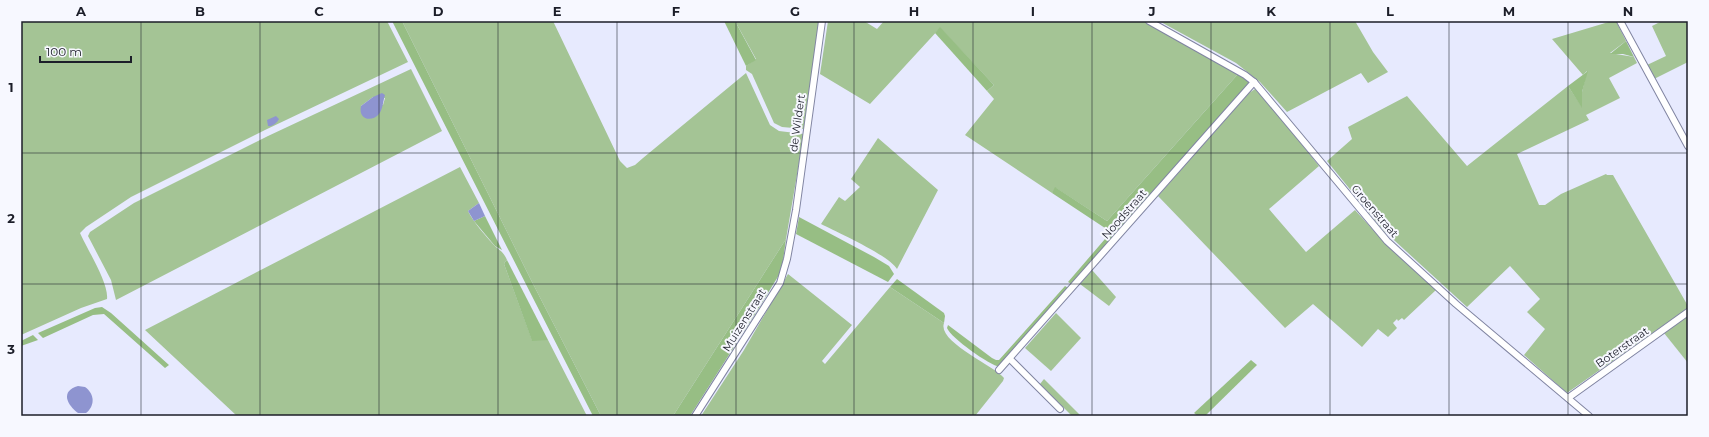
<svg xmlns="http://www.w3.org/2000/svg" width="1709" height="437" viewBox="0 0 1709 437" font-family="Montserrat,sans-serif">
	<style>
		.green { fill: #a4c495; fill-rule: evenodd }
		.forest { fill: #97be84 }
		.water { fill: #8e94d0 }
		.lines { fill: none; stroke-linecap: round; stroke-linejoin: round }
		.minor-casing { stroke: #8185a2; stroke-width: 8 }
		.minor { stroke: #fff; stroke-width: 6 }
		.grid { fill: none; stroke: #1c1e29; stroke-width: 1; stroke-opacity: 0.55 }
		.labels { text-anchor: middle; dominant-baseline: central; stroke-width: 4; stroke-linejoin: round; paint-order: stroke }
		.street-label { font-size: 11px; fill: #1c1e29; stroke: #f7f8ff }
		.neatline { fill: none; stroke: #1c1e29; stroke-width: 1.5 }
		.grid-label { font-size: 13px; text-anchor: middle; font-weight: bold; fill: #1c1e29 }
	</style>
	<rect width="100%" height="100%" fill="#e7eafe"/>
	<g class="green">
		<path d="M21 21H387L408 62 265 130 131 197 86 227 80 233C87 249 109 283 107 299L81 308 21 335Z"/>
		<polygon points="402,21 553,21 620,161 627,168 635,165 643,158 746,73 770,125 779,131 804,134 786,239 673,416 601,416 531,280"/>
		<polygon points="735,21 821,21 805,129 782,127 774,123 752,74 746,70 746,66 756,59"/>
		<polygon points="828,21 864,21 877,29 884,21 1143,21 1238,74 1107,221 1056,188 1052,193 965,135 994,99 987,91 994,85 940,28 870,104 820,74"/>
		<polygon points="1159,21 1355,21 1373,52 1388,72 1368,83 1361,73 1287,112 1260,82 1236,63"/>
		<polygon points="1612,21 1616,21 1626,41 1610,53 1634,57 1637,63 1609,78 1620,98 1586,115 1589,120 1517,154 1539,205 1545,205 1561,194 1606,174 1607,175 1613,175 1688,306 1688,308 1567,393 1524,355 1545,329 1527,312 1540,299 1510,266 1467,307 1383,230 1327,161 1352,139 1348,127 1407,96 1467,166 1568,86 1582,107 1582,92 1587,71 1583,75 1552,39"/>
		<polygon points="1662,21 1688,21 1688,62 1654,79 1647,65 1666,56 1652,26"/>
		<path d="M411 69 442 131 116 300 111 280 88 236 90 232 134 203 268 136ZM373 97 385 98 383 105 361 106Z"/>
		<polygon points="1255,89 1275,111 1319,166 1269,209 1306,252 1355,210 1384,242 1436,290 1404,320 1402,318 1398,321 1397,319 1393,323 1397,328 1388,337 1378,329 1362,347 1313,304 1285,328 1158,196 1249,93"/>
		<path d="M878 138 938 190 897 269C890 256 837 232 821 224L839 197 845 201 860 187 851 179Z"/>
		<path d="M460 167 479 203 468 211C474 223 484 234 493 244 500 252 502 249 507 260L505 262 504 264 532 340H548L587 416H237L145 330Z"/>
		<polygon points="1092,270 1116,297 1109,306 1080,284"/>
		<path d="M788 274 852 325 822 361 825 364 890 287 944 323C937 342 995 366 1004 378L1003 381 975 416H701L744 350Z"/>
		<polygon points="1056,313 1081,338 1051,371 1025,348"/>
		<polygon points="1688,316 1688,363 1664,333"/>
		<polygon points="1044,379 1081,416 1072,416 1040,384"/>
	</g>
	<g class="forest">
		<polygon points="392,21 402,21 531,280 601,416 593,416"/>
		<polygon points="724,21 735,21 756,60 746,66"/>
		<polygon points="940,27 994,85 987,91 935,33"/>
		<polygon points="1626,41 1634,57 1623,54 1610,54"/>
		<polygon points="1588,71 1582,92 1582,108 1568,86"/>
		<polygon points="1238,74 1250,83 1073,285 1068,282 1111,232 1052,193 1055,187 1107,221"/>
		<polygon points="485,216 502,250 495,246 474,221"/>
		<polygon points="799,217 874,257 889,266 894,274 888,282 796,234"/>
		<polygon points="786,239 783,261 779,275 755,314 690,416 673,416"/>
		<polygon points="507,260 548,340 532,341 504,264 505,262"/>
		<polygon points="897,279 944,313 945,316 944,323 890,287"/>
		<path d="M1065 286 1070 289 1000 367C989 365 951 338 947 328L948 325 992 358 996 360H999Z"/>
		<polygon points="102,307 111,313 169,365 165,368 104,314 93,315 43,338 38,333 95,308"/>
		<polygon points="33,335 38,340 21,346 21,341"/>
		<polygon points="1251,360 1257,365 1205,416 1198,416 1194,413"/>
	</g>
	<g class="water">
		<path d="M382 93 385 95C383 101 383 109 379 114 371 123 358 119 361 106L373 97Z"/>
		<path d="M276 116 279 119C277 123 272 127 268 126L267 120Z"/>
		<polygon points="479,203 485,216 474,221 468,211"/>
		<path d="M78 386 85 387C95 394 95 406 86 413H78C67 405 60 391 78 386Z"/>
	</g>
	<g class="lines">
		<g class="minor-casing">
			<g id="minor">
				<polyline points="1149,21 1245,75 1254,82 1387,241 1456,304 1589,416"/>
				<polyline points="1620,21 1688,146"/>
				<polyline points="1010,359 1060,409"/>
				<polyline points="999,370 1254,82"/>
				<polyline points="1568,398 1688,312"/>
				<polyline points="695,416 780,283 787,259 796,210 822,21"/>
			</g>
		</g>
		<use href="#minor" class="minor"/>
	</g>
	<path class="grid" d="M141 21V416M260 21V416M379 21V416M498 21V416M617 21V416M736 21V416M854 21V416M973 21V416M1092 21V416M1211 21V416M1330 21V416M1449 21V416M1568 21V416M21 153H1688M21 284H1688"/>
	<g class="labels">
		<g class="street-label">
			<text transform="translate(797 123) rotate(-82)">de Wildert</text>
			<text transform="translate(1375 211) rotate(49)">Groenstraat</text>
			<text transform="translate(1124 214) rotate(-49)">Noodstraat</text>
			<text transform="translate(744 320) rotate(-58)">Muizenstraat</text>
			<text transform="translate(1622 347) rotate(-35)">Boterstraat</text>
		</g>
	</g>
	<rect width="1709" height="437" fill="none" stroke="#f7f8ff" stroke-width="44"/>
	<path d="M40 56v6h91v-6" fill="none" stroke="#1c1e29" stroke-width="2"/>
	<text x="46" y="56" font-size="12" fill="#1c1e29" stroke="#f7f8ff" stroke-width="3" paint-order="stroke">100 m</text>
	<rect x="22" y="22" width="1665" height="393" class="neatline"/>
	<g class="grid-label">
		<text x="81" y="16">A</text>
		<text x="200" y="16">B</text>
		<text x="319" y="16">C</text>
		<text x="438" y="16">D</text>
		<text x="557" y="16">E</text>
		<text x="676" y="16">F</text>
		<text x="795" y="16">G</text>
		<text x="914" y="16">H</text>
		<text x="1033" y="16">I</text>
		<text x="1152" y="16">J</text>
		<text x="1271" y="16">K</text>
		<text x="1390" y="16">L</text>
		<text x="1509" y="16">M</text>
		<text x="1628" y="16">N</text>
		<text x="11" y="92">1</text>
		<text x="11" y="223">2</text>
		<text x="11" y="354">3</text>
	</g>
</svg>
